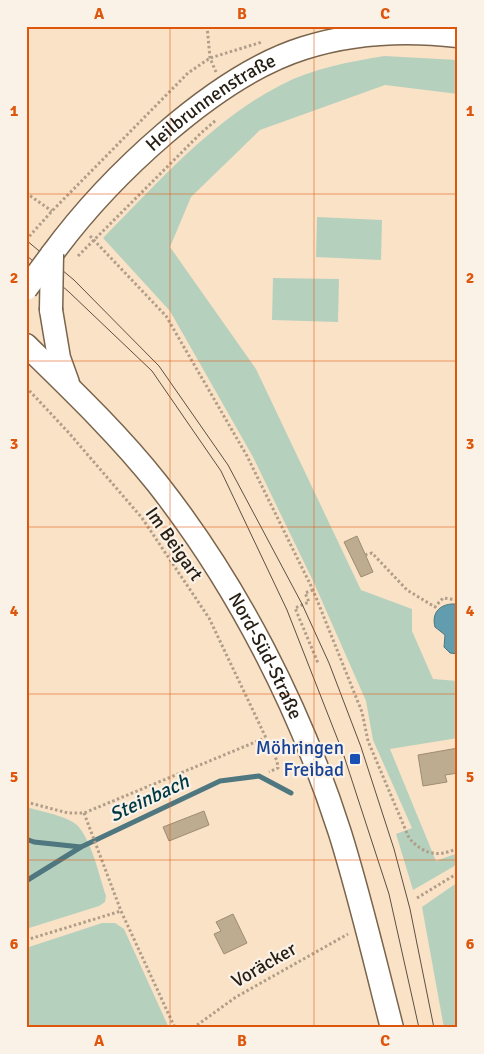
<svg xmlns="http://www.w3.org/2000/svg" width="484" height="1054" viewBox="0 0 484 1054" font-family="Signika,sans-serif">
	<style>
		.green { fill: #b5d1be }
		.water { fill: #619dae; stroke: #4f7780 }
		.lines { fill: none; stroke-linecap: round; stroke-linejoin: round }
		.stream { stroke: #4f7780; stroke-width: 5 }
		.building { fill: #beac90; stroke: #9e8d71 }
		.secondary-casing { stroke: #79644c; stroke-width: 25 }
		.path { stroke: #b09e89; stroke-width: 3; stroke-dasharray: 2.5 2.5; stroke-linecap: butt }
		.secondary { stroke: #fff; stroke-width: 22 }
		.tram { stroke: #5c5042; stroke-width: 1 }
		.secondary-bridge-casing { stroke: #79644c; stroke-width: 25; stroke-linecap: butt }
		.secondary-bridge { stroke: #fff; stroke-width: 22 }
		.grid { fill: none; stroke: #de560c; stroke-width: 1; stroke-opacity: 0.55 }
		.transit-dot { fill: #1a4fb4; stroke: #fbf2e7; stroke-width: 2 }
		.labels { text-anchor: middle; dominant-baseline: central; stroke-width: 4.5; stroke-linejoin: round; paint-order: stroke }
		.street-label { font-size: 19px; fill: #261e14; stroke: #fbf2e7 }
		.transit-label { font-size: 19px; fill: #164399; stroke: #fbf2e7; text-anchor: end }
		.water-label { font-size: 20px; font-style: italic; fill: #003946; stroke: #fbf2e7 }
		.neatline { fill: none; stroke: #de560c; stroke-width: 2 }
		.grid-label { font-size: 16px; text-anchor: middle; font-weight: bold; fill: #de560c }
	</style>
	<rect width="100%" height="100%" fill="#fae2c7"/>
	<g class="green">
		<path d="M384 56 458 60V94L385 85 260 130 191 197 170 247 256 369 361 590 412 609V631L433 679 458 681V738L390 749 436 861 458 853V864L413 890 396 834 412 828 373 740 366 701 314 583 253 457 170 311 103 238C158 183 211 121 281 85 313 68 349 62 384 56Z"/>
		<polygon points="317,217 382,220 381,260 316,257"/>
		<polygon points="273,278 339,279 338,322 272,320"/>
		<path d="M26 807C39 811 69 816 78 826 92 842 99 875 106 896L105 902 99 906 26 929Z"/>
		<polygon points="458,882 458,1028 444,1028 422,907"/>
		<polygon points="102,923 115,923 124,929 169,1028 26,1028 26,948"/>
	</g>
	<path class="water" d="M458 601V654L450 653 444 647 445 635 435 627C431 612 441 603 456 604Z"/>
	<g class="lines">
		<g class="stream">
			<polyline points="26,839 34,842 81,847"/>
			<polyline points="26,881 81,847 220,781 259,776 291,793"/>
		</g>
	</g>
	<g class="building">
		<polygon points="357,536 373,572 361,577 344,542"/>
		<polygon points="458,748 458,773 445,775 447,782 423,786 418,755"/>
		<polygon points="204,811 209,825 169,841 163,827"/>
		<polygon points="233,914 247,943 224,954 214,934 221,931 216,922"/>
	</g>
	<g class="lines">
		<g class="secondary-casing">
			<g id="secondary">
				<path id="s1" d="M52 254C107 179 214 76 304 48 354 32 406 30 458 36"/>
				<polyline points="51,310 59,358 68,383"/>
				<path id="s2" d="M26 345C71 389 118 434 157 483 238 586 300 708 340 833 360 897 375 962 392 1028"/>
			</g>
		</g>
		<g class="path">
			<polyline points="207,26 210,58 216,72"/>
			<polyline points="26,193 52,211"/>
			<path d="M90 236 166 316 247 456 313 590 362 712 368 741 409 838C423 854 438 858 458 848"/>
			<polyline points="26,240 52,211 188,73 210,58 262,42"/>
			<polyline points="78,256 200,134 216,120"/>
			<polyline points="26,387 69,433 142,518 209,618 277,761 278,768 269,772"/>
			<polyline points="365,555 372,553 407,590 435,607 443,598 458,600"/>
			<polyline points="313,590 305,593 309,602 295,608 318,663"/>
			<polyline points="26,802 68,813 84,813 265,738"/>
			<polyline points="84,813 121,911 175,1028"/>
			<polyline points="417,898 458,873"/>
			<polyline points="26,940 121,911"/>
			<polyline points="193,1028 236,997 348,934"/>
		</g>
		<use href="#secondary" class="secondary"/>
		<g class="tram">
			<polyline points="26,240 74,280 159,366 228,465 302,604 329,663 361,747 394,849 410,909 434,1028"/>
			<polyline points="26,255 69,292 152,371 221,471 287,610 343,753 389,894 419,1028"/>
		</g>
		<g class="secondary-bridge-casing">
			<g id="secondary-bridge">
				<polyline points="26,289 52,254"/>
				<polyline points="51,310 52,254"/>
			</g>
		</g>
		<use href="#secondary-bridge" class="secondary-bridge"/>
	</g>
	<path class="grid" d="M170 26V1028M314 26V1028M26 194H458M26 361H458M26 527H458M26 694H458M26 860H458"/>
	<rect class="transit-dot" x="349" y="753" width="12" height="12" rx="2.5"/>
	<g class="labels">
		<g class="street-label">
			<text stroke="none"><textPath href="#s1" startOffset="221">Heilbrunnenstraße</textPath></text>
			<text transform="translate(174 544) rotate(55)">Im Beigart</text>
			<text stroke="none"><textPath href="#s2" startOffset="395">Nord-Süd-Straße</textPath></text>
			<text transform="translate(264 965) rotate(-30)">Voräcker</text>
		</g>
		<g class="transit-label">
			<text x="344" y="748">Möhringen<tspan x="344" dy="22">Freibad</tspan></text>
		</g>
		<g class="water-label">
			<text transform="translate(149 798) rotate(-25)">Steinbach</text>
		</g>
	</g>
	<rect width="484" height="1054" fill="none" stroke="#fbf2e7" stroke-width="55"/>
	<rect x="28" y="28" width="428" height="998" class="neatline"/>
	<g class="grid-label">
		<text x="99" y="19">A</text>
		<text x="242" y="19">B</text>
		<text x="385" y="19">C</text>
		<text x="14" y="116">1</text>
		<text x="470" y="116">1</text>
		<text x="14" y="283">2</text>
		<text x="470" y="283">2</text>
		<text x="14" y="449">3</text>
		<text x="470" y="449">3</text>
		<text x="14" y="616">4</text>
		<text x="470" y="616">4</text>
		<text x="14" y="782">5</text>
		<text x="470" y="782">5</text>
		<text x="14" y="949">6</text>
		<text x="470" y="949">6</text>
		<text x="99" y="1046">A</text>
		<text x="242" y="1046">B</text>
		<text x="385" y="1046">C</text>
	</g>
</svg>
